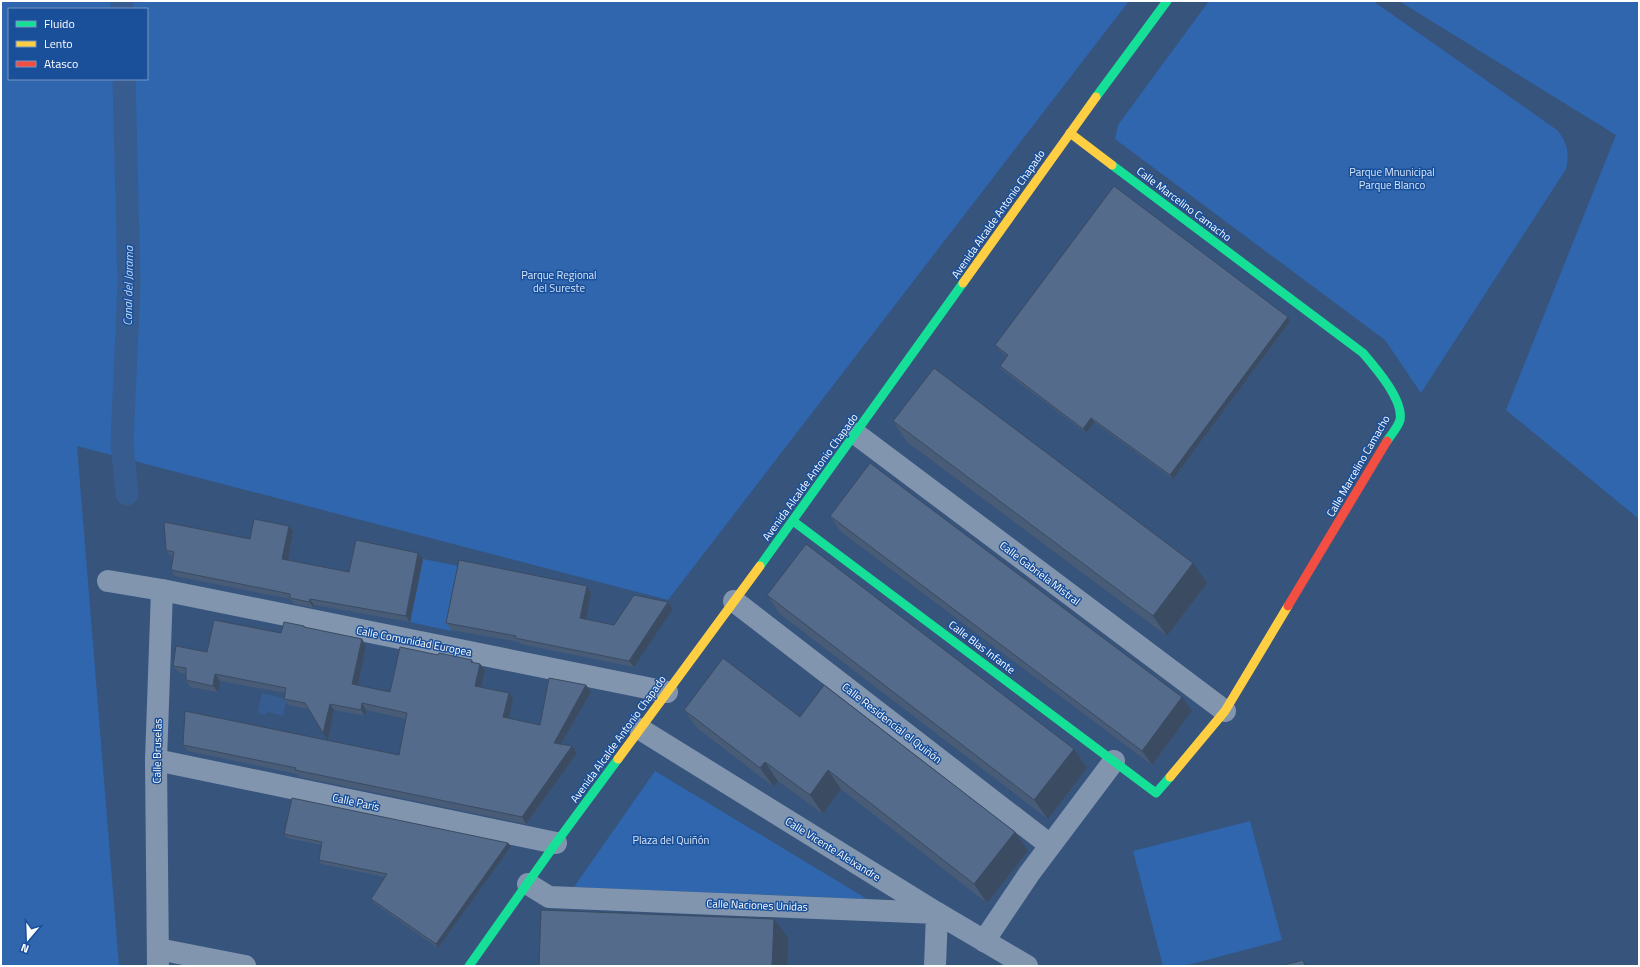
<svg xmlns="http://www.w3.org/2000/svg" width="1640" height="967" viewBox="0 0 1640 967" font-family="'Titillium Web',sans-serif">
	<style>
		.green { fill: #2f66ae; fill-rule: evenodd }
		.water { fill: #375c90 }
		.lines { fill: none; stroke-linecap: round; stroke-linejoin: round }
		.canal { stroke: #375c90; stroke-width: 23 }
		.street { stroke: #8195af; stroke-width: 22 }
		.fast { stroke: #16e098; stroke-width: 9 }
		.slow { stroke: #ffcf43; stroke-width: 9 }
		.jam { stroke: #f24e42; stroke-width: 9 }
		.wall { fill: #485c78 }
		.shaded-wall { fill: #3b4b61 }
		.building { fill: #546b8b; stroke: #3b4b61 }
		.labels { text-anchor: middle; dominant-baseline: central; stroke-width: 3; stroke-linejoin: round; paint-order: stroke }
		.park-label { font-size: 11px; fill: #d6e7fc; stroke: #1a4f99 }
		.street-label { font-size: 11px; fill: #fff; stroke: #1a4f99 }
		.water-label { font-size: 12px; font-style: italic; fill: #bcd6f7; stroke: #1a4f99 }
	</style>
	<rect width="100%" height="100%" fill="#37547c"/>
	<g class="green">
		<path d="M1 1H1129L668 600 77 446 119 966H1ZM9 9H147V79H9Z"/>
		<path d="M1209 1H1373L1557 130C1567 142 1570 153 1566 169L1421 393 1385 340 1115 139 1118 125Z"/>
		<polygon points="1399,1 1639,1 1639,519 1506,410 1616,135"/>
		<polygon points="423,559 463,567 451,631 410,622"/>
		<polygon points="655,771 867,899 574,887"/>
		<polygon points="1250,821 1282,940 1184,966 1163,966 1133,851"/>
	</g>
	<polygon class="water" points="262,693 287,699 283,716 267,712 265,715 260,714 258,711"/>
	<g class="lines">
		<g class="canal">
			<polyline points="122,1 122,9"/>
			<polyline points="124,79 129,284 122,443 127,494"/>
		</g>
		<g class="street">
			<polyline points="856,434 1225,711"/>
			<polyline points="108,581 162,590 667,692"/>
			<polyline points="734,601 1050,845"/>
			<polyline points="640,729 937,913 1027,966"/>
			<polyline points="156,760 556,843"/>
			<polyline points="528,884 549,897 937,913 935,966"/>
			<polyline points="984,941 1029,874 1114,761"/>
			<polyline points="158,949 245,966"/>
			<polyline points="158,966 156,760 162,590"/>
		</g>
		<g class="fast">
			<polyline points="1096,97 1167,1"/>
			<path d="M1112 165 1363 353C1375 367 1404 400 1400 420 1398 427 1391 435 1387 441"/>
			<polyline points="793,521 1156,793 1170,777"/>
			<polyline points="760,566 963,283"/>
			<polyline points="469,966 556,843 618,759"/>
		</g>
		<g class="slow">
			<polyline points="1070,133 1112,165"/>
			<polyline points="963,283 1096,97"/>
			<polyline points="618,759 760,566"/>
			<polyline points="1170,777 1225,711 1288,606"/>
		</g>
		<polyline class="jam" points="1288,606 1387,441"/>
	</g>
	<g class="wall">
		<polygon points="1288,317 1290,321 1173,479 1094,422 1086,433 1002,370 1000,366 1007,356 998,349 995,345"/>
		<polygon points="893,421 1207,583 1167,636 907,442"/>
		<polygon points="830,516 1192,711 1152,765 840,531"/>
		<polygon points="293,532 288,560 349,572 418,553 423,559 410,622 314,605 314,608 294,604 290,599 175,576 171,570 173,557 171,556 166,550"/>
		<polygon points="587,586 591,593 586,619 614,625 668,602 673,609 634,667 520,644 519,642 451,630 446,623"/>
		<polygon points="767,595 1074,749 1087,768 1048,819 780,614"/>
		<polygon points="304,626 306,628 362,639 366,646 358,686 390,692 438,655 472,660 474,663 480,664 485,670 481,687 509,693 513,699 509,719 540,725 586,685 591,692 561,744 572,746 577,753 526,824 300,777 297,774 188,751 183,745 399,755 406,719 366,710 365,716 334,710 328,740 309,709 289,705 284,699 285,693 220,681 218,692 190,687 186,680 186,674 178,672 173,666 207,652 281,633"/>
		<polygon points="684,710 800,717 1015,832 1028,851 987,903 841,789 823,814 778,781 774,787 697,728"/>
		<polygon points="284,834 511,846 438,948 374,903 371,899 385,877 321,864 319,860 322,845 287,838"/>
	</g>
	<g class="shaded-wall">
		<polygon points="1288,317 1290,321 1173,479 1170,475"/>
		<polygon points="1091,418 1094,422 1086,433 1083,429"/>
		<polygon points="289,526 293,532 287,565 282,559"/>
		<polygon points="418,553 423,559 410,622 406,616"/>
		<polygon points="1193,563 1207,583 1167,636 1153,616"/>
		<polygon points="587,586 591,593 585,625 580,618"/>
		<polygon points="310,599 314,605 314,608 309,602"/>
		<polygon points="668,602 673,609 634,667 629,661"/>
		<polygon points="362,639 366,646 357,691 352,684"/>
		<polygon points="480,664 485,670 480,692 475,686"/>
		<polygon points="215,674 220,681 218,692 213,686"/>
		<polygon points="586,685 591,692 558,749 554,743"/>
		<polygon points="509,693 513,699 508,724 503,717"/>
		<polygon points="1182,697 1192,711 1152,765 1142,751"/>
		<polygon points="362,703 366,710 365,716 361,710"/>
		<polygon points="330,704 334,710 328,740 323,733"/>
		<polygon points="572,746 577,753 526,824 522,817"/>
		<polygon points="1074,749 1087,768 1048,819 1034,800"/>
		<polygon points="765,762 778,781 774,787 760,768"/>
		<polygon points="828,770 841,789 823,814 810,795"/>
		<polygon points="1015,832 1028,851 987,903 974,884"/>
		<polygon points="508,843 511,846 438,948 436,944"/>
		<polygon points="774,919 788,938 787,966 772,966"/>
		<polygon points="1303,960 1308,966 1305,966"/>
	</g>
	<g class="building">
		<polygon points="1114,186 1288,317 1170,475 1091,418 1083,429 1000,366 1008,355 995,345"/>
		<polygon points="934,368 1193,563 1153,616 893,421"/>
		<polygon points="870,463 1182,697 1142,751 830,516"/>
		<polygon points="254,519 289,526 282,559 349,572 356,540 418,553 406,616 310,599 309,602 290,598 290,594 171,570 174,552 166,550 164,522 250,539"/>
		<polygon points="806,544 1074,749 1034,800 767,595"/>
		<polygon points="459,560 587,586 580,618 614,625 634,595 668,602 629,661 515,638 516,636 446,623"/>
		<polygon points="214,620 281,633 284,622 304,626 304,627 362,639 352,684 390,692 400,647 438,655 439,653 472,660 471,662 480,664 475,686 509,693 503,717 540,725 549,678 586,685 554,743 572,746 522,817 295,770 296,768 183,745 185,711 399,755 407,713 362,703 361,710 330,704 323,733 305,703 284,699 286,688 215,674 213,686 186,680 186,668 173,666 176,646 207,652"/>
		<polygon points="723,658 800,717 824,685 1015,832 974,884 828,770 810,795 765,762 760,768 684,710"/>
		<polygon points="292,798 508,843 436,944 371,899 387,874 319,860 322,842 284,834"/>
		<polygon points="541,910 774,919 772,966 539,966"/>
		<polygon points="1303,960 1305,966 1280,966"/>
	</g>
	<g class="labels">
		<g class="park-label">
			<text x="1392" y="172">Parque Mnunicipal<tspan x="1392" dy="13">Parque Blanco</tspan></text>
			<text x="559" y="275">Parque Regional<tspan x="559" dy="13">del Sureste</tspan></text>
			<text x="671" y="840">Plaza del Quiñón</text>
		</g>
		<g class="street-label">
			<text transform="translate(1184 204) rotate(37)">Calle Marcelino Camacho</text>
			<text transform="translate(998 214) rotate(-55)">Avenida Alcalde Antonio Chapado</text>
			<text transform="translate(1358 466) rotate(-60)">Calle Marcelino Camacho</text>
			<text transform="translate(810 477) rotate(-54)">Avenida Alcalde Antonio Chapado</text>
			<text transform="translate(1040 573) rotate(37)">Calle Gabriela Mistral</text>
			<text transform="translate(414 641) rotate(11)">Calle Comunidad Europea</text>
			<text transform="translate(982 647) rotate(37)">Calle Blas Infante</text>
			<text transform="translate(892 723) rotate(38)">Calle Residencial el Quiñón</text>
			<text transform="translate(618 739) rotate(-54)">Avenida Alcalde Antonio Chapado</text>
			<text transform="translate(157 751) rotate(-89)">Calle Bruselas</text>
			<text transform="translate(356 802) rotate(12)">Calle París</text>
			<text transform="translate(833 849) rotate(32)">Calle Vicente Aleixandre</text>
			<text transform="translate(757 905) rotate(2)">Calle Naciones Unidas</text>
		</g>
		<g class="water-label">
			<text transform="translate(128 286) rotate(-89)">Canal del Jarama</text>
		</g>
	</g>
	<rect width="1640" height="967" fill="none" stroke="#ffffff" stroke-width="4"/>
	<rect x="8" y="8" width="140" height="72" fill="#1a4f99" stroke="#7695c2"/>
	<rect x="16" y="21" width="20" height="6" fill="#16e098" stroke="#7695c2"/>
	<text x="44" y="28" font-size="12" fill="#ffffff">Fluido</text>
	<rect x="16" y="41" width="20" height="6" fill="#ffcf43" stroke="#7695c2"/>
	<text x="44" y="48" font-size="12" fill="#ffffff">Lento</text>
	<rect x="16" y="61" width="20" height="6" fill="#f24e42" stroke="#7695c2"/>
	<text x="44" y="68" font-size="12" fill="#ffffff">Atasco</text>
	<g transform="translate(28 939) rotate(199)" stroke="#1a4f99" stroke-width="3" paint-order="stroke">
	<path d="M0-3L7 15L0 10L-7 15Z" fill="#ffffff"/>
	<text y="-6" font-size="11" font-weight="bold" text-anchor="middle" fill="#ffffff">N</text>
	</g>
</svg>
